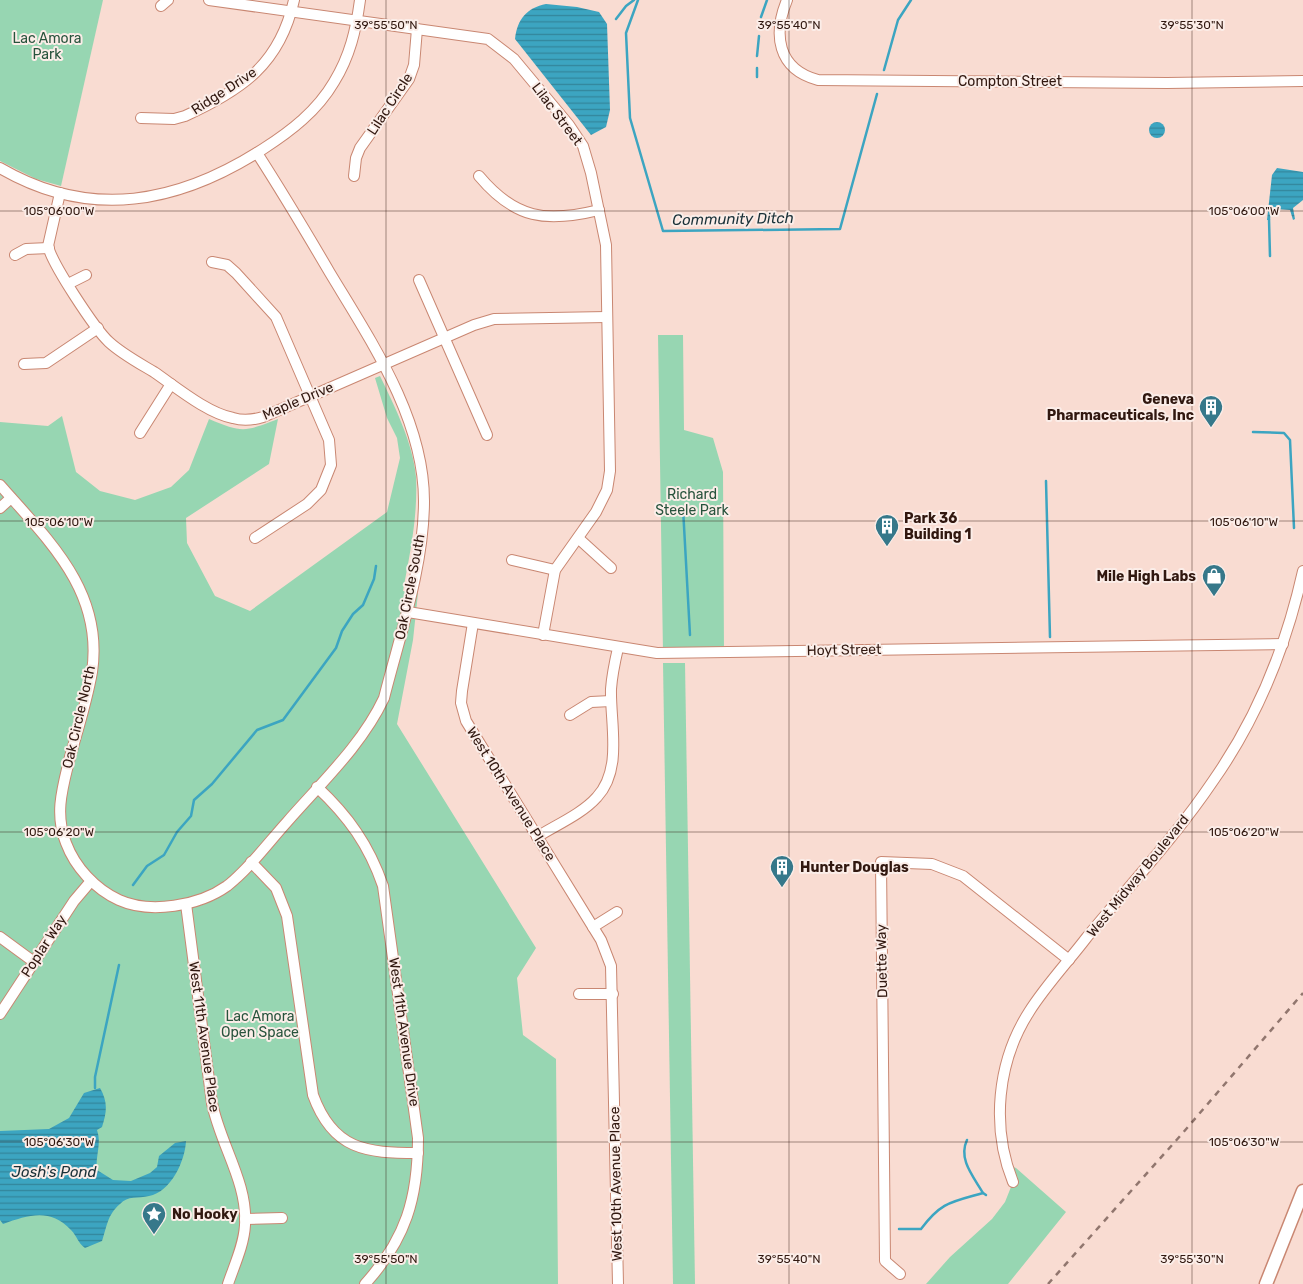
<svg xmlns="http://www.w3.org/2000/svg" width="1303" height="1284" viewBox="0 0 1303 1284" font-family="Rubik,sans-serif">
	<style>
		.green { fill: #97d6b2 }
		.water { fill: url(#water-rules) }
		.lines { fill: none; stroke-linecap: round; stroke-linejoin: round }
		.stream { stroke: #3ca5c1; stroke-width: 2.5 }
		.minor-casing { stroke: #c98772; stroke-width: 12 }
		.tertiary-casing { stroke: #c98772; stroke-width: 15 }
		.minor { stroke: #fff; stroke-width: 10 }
		.tertiary { stroke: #fff; stroke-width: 12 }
		.rail { stroke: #91766e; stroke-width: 2.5; stroke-dasharray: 6 6; stroke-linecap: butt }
		.ticks { fill: none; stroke: #311810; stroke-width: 1; stroke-opacity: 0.45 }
		.labels { text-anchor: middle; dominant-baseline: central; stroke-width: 4; stroke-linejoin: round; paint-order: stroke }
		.park-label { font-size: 14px; fill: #27533c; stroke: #fbede8 }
		.street-label { font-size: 14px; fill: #311810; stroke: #fbede8 }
		.poi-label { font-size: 14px; font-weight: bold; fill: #311810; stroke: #fbede8; text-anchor: start }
		.water-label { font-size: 15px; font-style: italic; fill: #1a3138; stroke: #fbede8 }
		.ticks-label { font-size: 12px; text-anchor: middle; fill: #311810; stroke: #fbede8; stroke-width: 4; stroke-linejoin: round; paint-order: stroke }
	</style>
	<defs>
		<pattern id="water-rules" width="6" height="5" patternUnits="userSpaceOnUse" patternTransform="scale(1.25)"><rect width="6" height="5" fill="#3ca5c1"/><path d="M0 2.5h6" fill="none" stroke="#33859b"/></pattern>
	</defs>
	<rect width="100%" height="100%" fill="#f9dcd2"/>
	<g class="green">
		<polygon points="0,0 103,0 61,186 36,179 0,161"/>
		<polygon points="658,335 683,335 684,430 713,438 723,472 724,652 663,653"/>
		<path d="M380 376C395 407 413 443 416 477 418 516 410 553 403 591L418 593 413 640 397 724 536 948 517 978 523 1035 556 1059 558 1284H0V422L48 426 62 416 76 472 100 491 135 500 171 487 189 470 209 419C243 433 244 432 278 419L269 464 186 518 187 543 215 596 250 611 387 512 400 458 397 438 387 418 375 378Z"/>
		<polygon points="663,663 685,663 695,1284 673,1284"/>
		<polygon points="1006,1164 1016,1168 1066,1212 1008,1284 926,1284 950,1257 992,1219 1005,1202 1013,1182"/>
	</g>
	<g class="water">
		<path d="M546 4 577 7 599 12 607 24 610 110 606 127 591 135 515 39C517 19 527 8 546 4Z"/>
		<circle cx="1157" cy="130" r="8"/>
		<polygon points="1277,168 1303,172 1303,200 1293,208 1295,219 1293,220 1290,210 1274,209 1271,211 1270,220 1267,220 1272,175"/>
		<path d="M100 1088C108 1102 107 1112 102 1127L97 1130C102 1144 95 1156 97 1170L113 1180 131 1181 150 1173 157 1167 159 1156 175 1143 186 1141C185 1161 171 1192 149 1196 138 1199 128 1195 120 1204 107 1215 107 1227 102 1241L85 1248C78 1243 77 1236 71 1230 50 1208 29 1215 3 1224L0 1220V1131L49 1129 69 1118 84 1093Z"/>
	</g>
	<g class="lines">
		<g class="stream">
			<polyline points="638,0 626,33 630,118 663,231 840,229 877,94"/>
			<polyline points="761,17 767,0"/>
			<polyline points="616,19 626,6 634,0"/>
			<polyline points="757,56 759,36"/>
			<polyline points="757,68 757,77"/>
			<polyline points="884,70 898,20 911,0"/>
			<polyline points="1269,219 1270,256"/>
			<polyline points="1253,432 1284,433 1290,440 1294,528"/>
			<polyline points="1046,481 1050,637"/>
			<polyline points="683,508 690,635"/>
			<polyline points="133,885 147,866 164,855 177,832 191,816 194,800 212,784 257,730 283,720 336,648 342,631 353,614 363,605 374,579 376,566"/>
			<polyline points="95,1088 95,1077 119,965"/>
			<path d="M967 1140C958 1159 973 1176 983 1193"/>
			<path d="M899 1229H921C941 1202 951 1202 983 1193L986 1195"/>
		</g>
		<g class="minor-casing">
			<g id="minor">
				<polyline points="209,0 488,39 514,59 569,125 583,146 591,173 606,245 610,471 607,490 596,512 555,570 543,635"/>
				<path d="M787 0C773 34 777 69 818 80L1167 83 1303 81"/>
				<polyline points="161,6 168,0"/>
				<path d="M141 118 174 119 185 116C242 90 280 64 294 0"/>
				<path d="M0 168C91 221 179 203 263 149 291 131 317 111 334 82 350 56 356 30 360 0"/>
				<polyline points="354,176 356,158 360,148 409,79 414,65 417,29"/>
				<path d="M479 176C515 219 546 223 599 210"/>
				<path d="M60 193 48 246C52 264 95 329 109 342 122 354 139 363 154 372 176 387 207 413 233 418 243 421 253 420 263 417L474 325 494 319 607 317"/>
				<polyline points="15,255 26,249 49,248"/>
				<polyline points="212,262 227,265 236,273 276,317 329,440 331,465 321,490 307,504 255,538"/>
				<polyline points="419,280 487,435"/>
				<polyline points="68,284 86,275"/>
				<polyline points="24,364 46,363 98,328"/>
				<polyline points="140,433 171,384"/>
				<path d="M0 485C48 540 104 591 92 672 87 701 78 729 70 757 63 786 54 813 66 843 75 867 95 889 119 900 150 914 199 906 227 886 249 869 268 843 287 822 321 783 362 745 384 698 400 635 424 566 424 501 424 419 371 341 330 273 306 232 282 192 257 153"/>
				<polyline points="0,508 11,498"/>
				<polyline points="578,538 611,568"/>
				<polyline points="512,560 555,570"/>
				<polyline points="408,612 657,653 1283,644"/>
				<polyline points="473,623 462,691 461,703 466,721 601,940 611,966 618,1284"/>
				<polyline points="570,715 591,702 611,701"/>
				<path d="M317 787C348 816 369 845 383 886L418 1138C418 1198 406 1239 365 1284"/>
				<path d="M537 837C556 825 582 814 597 797 623 769 610 723 611 689 612 675 615 661 618 648"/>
				<path d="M251 862 276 888 287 916 313 1095C333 1150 366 1153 418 1153"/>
				<path d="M186 904 212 1103C220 1144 248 1183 245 1225 244 1245 234 1266 228 1284"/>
				<polyline points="593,927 617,912"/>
				<polyline points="0,937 34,962"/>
				<polyline points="579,994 613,994"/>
				<polyline points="0,1014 74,901 91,881"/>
				<path d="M1013 1182C991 1127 997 1062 1029 1012 1046 985 1068 962 1087 937 1129 886 1176 836 1213 781 1258 717 1286 647 1303 571"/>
				<polyline points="245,1219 282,1218"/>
				<polyline points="900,1274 885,1261 881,862 932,864 963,876 1069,960"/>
			</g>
		</g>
		<g class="tertiary-casing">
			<polyline id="tertiary" points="1266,1284 1303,1191"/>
		</g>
		<use href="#minor" class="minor"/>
		<use href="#tertiary" class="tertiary"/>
		<polyline class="rail" points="1048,1284 1181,1135 1303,993"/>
	</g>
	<path class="ticks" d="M386 0V1284M789 0V1284M1192 0V1284M0 211H1303M0 521H1303M0 832H1303M0 1142H1303"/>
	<defs>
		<g id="building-pin" transform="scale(1.25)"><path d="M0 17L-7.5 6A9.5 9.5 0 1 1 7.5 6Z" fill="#36788a" stroke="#fbede8"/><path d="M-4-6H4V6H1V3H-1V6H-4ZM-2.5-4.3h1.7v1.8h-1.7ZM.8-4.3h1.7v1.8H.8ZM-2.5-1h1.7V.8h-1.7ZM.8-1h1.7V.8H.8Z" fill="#fff"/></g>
		<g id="shop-pin" transform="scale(1.25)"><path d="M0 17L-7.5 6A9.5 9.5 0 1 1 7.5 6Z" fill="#36788a" stroke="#fbede8"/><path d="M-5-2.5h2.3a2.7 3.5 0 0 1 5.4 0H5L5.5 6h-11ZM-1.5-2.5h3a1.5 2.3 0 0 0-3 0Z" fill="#fff"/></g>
		<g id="sight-pin" transform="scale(1.25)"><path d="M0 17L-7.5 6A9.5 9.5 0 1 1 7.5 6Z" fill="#36788a" stroke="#fbede8"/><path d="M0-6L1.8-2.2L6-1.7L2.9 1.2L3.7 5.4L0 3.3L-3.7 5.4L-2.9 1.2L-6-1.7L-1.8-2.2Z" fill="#fff"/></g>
	</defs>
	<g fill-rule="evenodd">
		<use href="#building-pin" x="1211" y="407"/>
		<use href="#building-pin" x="887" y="526"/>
		<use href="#shop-pin" x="1214" y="576"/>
		<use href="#building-pin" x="782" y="867"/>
		<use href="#sight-pin" x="154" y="1214"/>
	</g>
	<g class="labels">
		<g class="park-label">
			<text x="47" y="38">Lac Amora<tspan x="47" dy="16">Park</tspan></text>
			<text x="692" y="494">Richard<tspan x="692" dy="16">Steele Park</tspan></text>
			<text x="260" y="1016">Lac Amora<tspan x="260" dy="16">Open Space</tspan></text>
		</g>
		<g class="street-label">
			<text x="1010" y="81">Compton Street</text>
			<text transform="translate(224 91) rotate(-33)">Ridge Drive</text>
			<text transform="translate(390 104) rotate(-57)">Lilac Circle</text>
			<text transform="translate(557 114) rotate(53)">Lilac Street</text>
			<text transform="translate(298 401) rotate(-23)">Maple Drive</text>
			<text transform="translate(410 587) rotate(-79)">Oak Circle South</text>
			<text transform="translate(844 650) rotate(-1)">Hoyt Street</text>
			<text transform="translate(79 717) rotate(-77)">Oak Circle North</text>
			<text transform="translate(511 794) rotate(58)">West 10th Avenue Place</text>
			<text transform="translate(1138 876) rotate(-51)">West Midway Boulevard</text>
			<text transform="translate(44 946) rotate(-57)">Poplar Way</text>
			<text transform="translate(882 961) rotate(-91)">Duette Way</text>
			<text transform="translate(404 1032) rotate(82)">West 11th Avenue Drive</text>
			<text transform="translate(204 1037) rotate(82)">West 11th Avenue Place</text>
			<text transform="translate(616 1184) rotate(-91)">West 10th Avenue Place</text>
		</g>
		<g class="poi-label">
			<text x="1194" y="399" text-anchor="end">Geneva<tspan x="1194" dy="16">Pharmaceuticals, Inc</tspan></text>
			<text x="904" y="518">Park 36<tspan x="904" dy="16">Building 1</tspan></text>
			<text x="1196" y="576" text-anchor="end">Mile High Labs</text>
			<text x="800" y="867">Hunter Douglas</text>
			<text x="172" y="1214">No Hooky</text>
		</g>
		<g class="water-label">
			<text transform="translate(733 219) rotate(-1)">Community Ditch</text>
			<text x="54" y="1172">Josh's Pond</text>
		</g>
	</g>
	<g class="ticks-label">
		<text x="386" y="29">39°55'50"N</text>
		<text x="789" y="29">39°55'40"N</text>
		<text x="1192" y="29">39°55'30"N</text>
		<text x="1244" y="215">105°06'00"W</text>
		<text x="59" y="215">105°06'00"W</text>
		<text x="1244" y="526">105°06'10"W</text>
		<text x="59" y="526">105°06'10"W</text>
		<text x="1244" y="836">105°06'20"W</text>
		<text x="59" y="836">105°06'20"W</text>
		<text x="1244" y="1146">105°06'30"W</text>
		<text x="59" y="1146">105°06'30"W</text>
		<text x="386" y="1263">39°55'50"N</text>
		<text x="789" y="1263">39°55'40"N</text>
		<text x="1192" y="1263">39°55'30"N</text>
	</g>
</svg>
